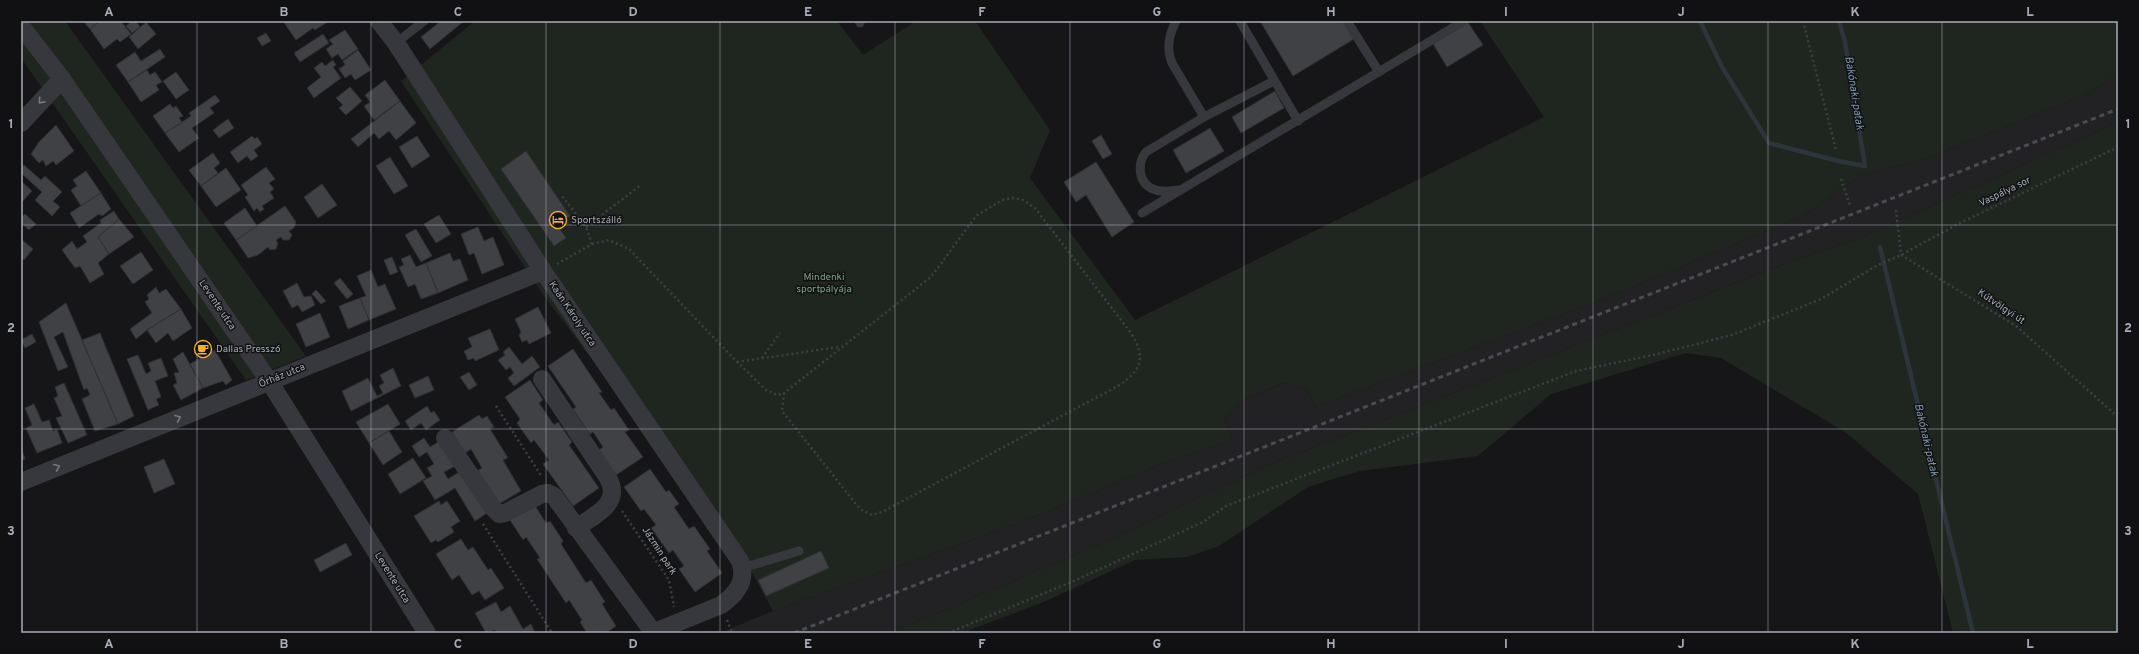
<svg xmlns="http://www.w3.org/2000/svg" width="2139" height="654" viewBox="0 0 2139 654" font-family="Overpass,sans-serif">
	<style>
		.built { fill: #222225 }
		.green { fill: #1e261f }
		.lines { fill: none; stroke-linecap: round; stroke-linejoin: round }
		.stream { stroke: #2c353c; stroke-width: 4.5 }
		.building { fill: #404145; stroke: #303034 }
		.path { stroke: #3d3f44; stroke-width: 2.5; stroke-dasharray: 2 3; stroke-linecap: butt }
		.service { stroke: #37383d; stroke-width: 9 }
		.minor { stroke: #37383d; stroke-width: 18 }
		.rail { stroke: #4a4c52; stroke-width: 3; stroke-dasharray: 5 4; stroke-linecap: butt }
		.oneway { stroke: #757881 }
		.grid { fill: none; stroke: #a8adb8; stroke-width: 1; stroke-opacity: 0.55 }
		.labels { text-anchor: middle; dominant-baseline: central; stroke-width: 3; stroke-linejoin: round; paint-order: stroke }
		.street-label { font-size: 10px; fill: #a8adb8; stroke: #111113 }
		.poi-label { font-size: 10px; fill: #a8adb8; stroke: #111113; text-anchor: start }
		.park-label { font-size: 10px; fill: #7fa381; stroke: #111113 }
		.water-label { font-size: 11px; font-style: italic; fill: #7f9bb3; stroke: #111113 }
		.neatline { fill: none; stroke: #a8adb8; stroke-width: 1.5 }
		.grid-label { font-size: 13px; text-anchor: middle; font-weight: bold; fill: #a8adb8 }
	</style>
	<rect width="100%" height="100%" fill="#161618"/>
	<polygon class="built" points="2118,74 2118,122 1863,237 1792,261 1266,466 1114,538 922,620 886,633 720,633 773,611 1024,521 1164,463 1233,440 1224,418 1241,401 1284,383 1307,389 1315,407 1601,300 1803,216 1861,175 1926,159 2085,95"/>
	<g class="green">
		<polygon points="21,21 65,21 306,356 246,380 21,58"/>
		<polygon points="475,21 837,21 863,55 916,21 975,21 1050,130 1030,178 1135,320 1544,117 1480,21 2118,21 2118,74 2085,95 1926,159 1861,175 1803,216 1601,300 1315,407 1307,389 1283,383 1241,401 1224,418 1233,440 1164,463 1024,521 773,611 754,576 542,293 401,81"/>
		<polygon points="2118,122 2118,633 1953,633 1918,494 1845,432 1721,358 1686,353 1551,394 1478,456 1360,471 1308,487 1219,546 1187,557 1135,560 1046,601 962,633 886,633 922,620 1114,538 1266,466 1792,261 1863,237"/>
	</g>
	<g class="lines">
		<g class="stream">
			<polyline points="1700,21 1722,67 1769,143 1838,161 1865,166 1845,42 1839,21"/>
			<polyline points="1880,247 1973,633"/>
		</g>
	</g>
	<g class="building">
		<polygon points="83,21 100,21 90,29"/>
		<polygon points="100,21 121,21 131,34 120,42 117,39 104,49 90,29"/>
		<polygon points="132,21 136,21 140,27 132,33 126,26"/>
		<polygon points="283,21 329,21 315,30 313,28 296,40"/>
		<polygon points="441,21 464,21 430,49 421,37"/>
		<polygon points="1260,21 1343,21 1354,39 1293,76"/>
		<polygon points="1467,21 1483,45 1447,67 1432,42"/>
		<polygon points="146,22 156,34 138,49 129,37"/>
		<polygon points="345,30 358,49 342,60 338,54 332,58 326,49 333,44 329,40"/>
		<polygon points="266,33 271,41 262,46 257,38"/>
		<polygon points="323,34 329,43 300,62 294,53"/>
		<polygon points="160,49 165,57 128,82 116,65 135,52 141,61"/>
		<polygon points="358,50 371,70 355,80 351,74 345,78 339,69 345,65 343,61"/>
		<polygon points="333,60 336,65 333,67 341,78 314,98 307,88 321,77 314,68 322,62 325,66"/>
		<polygon points="147,70 150,75 155,72 162,82 156,85 159,90 141,102 128,82"/>
		<polygon points="176,72 189,90 176,99 163,81"/>
		<polygon points="385,80 400,101 374,120 364,106 370,102 365,95"/>
		<polygon points="350,87 362,101 346,115 339,108 343,105 336,98"/>
		<polygon points="1275,91 1284,108 1241,133 1232,117"/>
		<polygon points="215,95 220,101 210,108 214,113 192,128 199,138 179,152 165,133 191,116 189,113"/>
		<polygon points="400,101 416,123 396,140 389,131 379,139 374,133 358,147 351,139"/>
		<polygon points="170,104 173,108 176,106 183,116 179,118 182,122 165,133 153,116"/>
		<polygon points="228,119 234,128 219,138 213,130"/>
		<polygon points="56,125 74,151 56,165 53,161 46,166 43,160 39,163 31,154 39,142"/>
		<polygon points="1210,128 1224,151 1186,173 1173,150"/>
		<polygon points="1101,135 1112,154 1103,159 1092,141"/>
		<polygon points="252,136 255,139 257,137 262,144 254,150 258,156 251,161 247,156 238,163 230,152"/>
		<polygon points="417,136 430,156 412,168 399,147"/>
		<polygon points="526,151 570,216 557,225 566,238 554,246 501,169"/>
		<polygon points="213,153 220,163 214,168 218,173 201,186 189,170"/>
		<polygon points="390,157 408,186 394,194 376,166"/>
		<polygon points="1096,162 1134,222 1112,237 1086,195 1076,202 1064,182"/>
		<polygon points="24,165 41,180 45,176 62,192 53,201 60,207 52,216 35,200 42,192 21,173 21,168"/>
		<polygon points="266,167 275,179 269,183 274,189 270,192 274,198 262,206 264,209 260,212 257,208 254,211 245,197 248,195 241,185"/>
		<polygon points="226,168 241,190 216,207 201,186"/>
		<polygon points="86,171 101,193 81,206 71,190 77,186 73,180"/>
		<polygon points="21,181 32,191 21,203"/>
		<polygon points="322,184 337,205 318,218 304,197"/>
		<polygon points="101,193 111,209 102,216 99,214 79,228 70,213"/>
		<polygon points="285,206 296,222 294,228 289,231 292,235 289,240 283,240 281,237 276,240 278,243 276,249 270,250 268,247 258,255 248,258 236,240"/>
		<polygon points="245,208 257,226 236,240 224,223"/>
		<polygon points="114,211 119,219 98,237 109,254 98,263 104,274 90,283 80,266 75,268 62,250 72,241 77,249 87,242 83,236 101,223 100,220"/>
		<polygon points="25,214 36,224 29,230 21,223 21,218"/>
		<polygon points="439,215 451,234 436,243 424,224"/>
		<polygon points="119,219 134,237 109,254 98,237"/>
		<polygon points="478,227 484,241 493,237 504,265 482,274 474,253 469,255 461,234"/>
		<polygon points="416,229 432,256 421,262 405,235"/>
		<polygon points="21,239 33,249 24,260 21,257"/>
		<polygon points="141,252 153,270 133,284 120,266"/>
		<polygon points="450,253 453,261 460,259 468,280 438,293 426,263"/>
		<polygon points="410,255 416,267 426,263 438,293 421,299 415,284 408,287 399,267 404,265 401,259"/>
		<polygon points="392,257 398,272 390,275 384,260"/>
		<polygon points="371,270 378,287 385,284 396,309 369,320 360,298 366,296 357,276"/>
		<polygon points="340,278 353,294 347,299 334,283"/>
		<polygon points="297,283 304,297 311,296 315,305 302,312 298,305 292,308 283,291"/>
		<polygon points="156,287 159,293 166,289 181,309 147,330 136,339 130,329 152,313 145,302 149,299 147,295"/>
		<polygon points="316,290 326,301 321,304 312,294"/>
		<polygon points="360,298 369,320 348,329 339,306"/>
		<polygon points="66,303 82,340 118,424 95,431 82,399 90,395 87,388 84,390 63,332 54,337 68,367 58,371 39,322"/>
		<polygon points="538,307 551,333 529,344 527,340 522,342 519,335 521,332 515,319"/>
		<polygon points="181,309 192,328 173,341 168,333 156,343 147,330"/>
		<polygon points="320,313 330,337 306,347 296,324"/>
		<polygon points="490,329 499,350 475,361 474,358 468,360 464,351 472,347 468,338"/>
		<polygon points="100,333 134,416 118,424 82,340"/>
		<polygon points="32,334 36,342 25,348 21,340"/>
		<polygon points="509,347 522,364 532,356 540,367 514,386 508,378 514,373 510,367 506,370 498,360 505,355 503,352"/>
		<polygon points="573,349 602,392 599,393 611,410 614,408 629,430 625,432 643,457 616,475 599,450 603,447 593,432 590,434 573,409 576,407 548,366"/>
		<polygon points="215,350 232,380 226,385 223,381 203,388 190,364"/>
		<polygon points="183,352 203,388 181,400 173,385 177,383 174,373 179,372 173,359"/>
		<polygon points="138,355 146,374 151,371 148,363 161,358 168,376 155,381 161,397 156,399 159,405 148,410 127,359"/>
		<polygon points="393,368 401,386 351,411 342,391 368,378 377,396 383,393 379,386 384,383 380,375"/>
		<polygon points="469,372 477,385 469,390 460,377"/>
		<polygon points="428,376 434,390 415,398 409,385"/>
		<polygon points="530,380 543,400 539,403 554,425 558,422 572,442 569,445 599,488 573,506 543,464 549,460 534,440 531,443 517,423 520,419 505,397"/>
		<polygon points="64,383 87,435 68,443 56,418 62,416 54,398 58,396 55,387"/>
		<polygon points="34,404 42,422 49,420 53,431 57,429 62,443 37,453 26,428 32,425 25,408"/>
		<polygon points="388,404 400,424 369,443 356,422"/>
		<polygon points="427,406 431,413 434,411 440,420 426,430 421,423 411,430 405,421"/>
		<polygon points="479,415 482,419 487,416 494,427 490,429 508,458 503,460 521,491 497,505 477,471 482,468 471,449 465,453 452,432"/>
		<polygon points="389,431 402,452 383,465 369,443"/>
		<polygon points="424,438 430,447 440,441 455,466 444,472 448,479 461,471 487,513 475,521 455,488 435,500 423,481 432,476 427,468 434,464 427,452 419,457 412,446"/>
		<polygon points="21,447 25,459 21,460"/>
		<polygon points="413,458 426,478 400,494 388,474"/>
		<polygon points="164,459 175,484 154,493 144,467"/>
		<polygon points="650,469 666,492 669,490 679,504 674,507 689,529 694,526 710,549 707,551 722,573 695,592 679,569 684,566 673,550 669,553 651,528 656,525 644,509 641,511 624,487"/>
		<polygon points="439,501 441,505 447,501 460,521 451,527 454,532 438,542 436,540 431,543 414,516"/>
		<polygon points="534,504 546,523 550,521 563,541 561,544 586,583 591,580 605,602 602,604 616,626 606,633 587,633 580,622 582,620 569,600 566,603 537,559 540,558 526,537 523,540 510,520"/>
		<polygon points="461,539 468,550 473,547 488,570 491,568 504,588 485,600 479,591 472,595 459,575 452,580 436,554"/>
		<polygon points="346,543 352,555 320,572 314,560"/>
		<polygon points="821,551 829,568 766,596 758,580"/>
		<polygon points="496,602 501,612 510,606 523,629 531,624 535,633 496,633 495,630 486,633 475,613"/>
	</g>
	<g class="lines">
		<g class="path">
			<polyline points="1803,21 1836,150"/>
			<polyline points="1841,179 1850,205"/>
			<polyline points="1896,210 1901,255"/>
			<polyline points="586,227 641,185"/>
			<path d="M592 244 609 240 629 249 737 362 766 390 777 395 784 393 782 411 860 509 872 515 882 512 1118 386C1142 370 1146 358 1131 333L1035 208 1023 200 1013 198 1002 200 976 216 931 277 784 393"/>
			<polyline points="1901,255 2016,326 2118,417"/>
			<polyline points="557,264 592,244 586,227 562,196"/>
			<polyline points="762,358 780,333"/>
			<polyline points="737,362 839,347"/>
			<polyline points="496,406 542,477"/>
			<polyline points="622,511 669,580 674,607"/>
			<polyline points="483,524 552,633"/>
			<polyline points="727,620 732,633"/>
			<polyline points="948,633 1076,580 1203,522 1226,506 1576,371 1653,355 1732,335 1821,299 1878,265 1901,255 1956,225 2118,147"/>
		</g>
		<g class="service">
			<polyline points="859,21 860,23"/>
			<path d="M1176 21C1169 35 1166 48 1172 63L1204 117"/>
			<polyline points="1240,21 1298,121"/>
			<polyline points="1347,21 1379,72"/>
			<polyline points="396,43 424,21"/>
			<path d="M1178 190C1170 191 1161 193 1153 189 1138 183 1137 163 1146 152L1204 117 1274 81"/>
			<polyline points="1142,213 1464,21"/>
			<polyline points="742,568 799,551"/>
		</g>
		<g class="minor">
			<path d="M379 21 396 43 543 271 740 561C747 580 737 594 721 605L652 633"/>
			<polyline points="21,26 62,79 269,381 427,633"/>
			<polyline points="21,123 62,79"/>
			<path d="M542 379 608 478C623 504 593 516 576 528"/>
			<polyline points="445,438 493,508 499,514 505,513 542,494 548,493 554,496 653,632"/>
			<polyline points="21,482 543,271"/>
		</g>
		<polyline class="rail" points="794,633 2118,109"/>
	</g>
	<defs><path id="oneway-chevron" d="M-2-3.5L2.5 0L-2 3.5" fill="none" stroke-width="1.6" stroke-linecap="round" stroke-linejoin="round"/></defs>
	<g class="oneway">
		<use href="#oneway-chevron" transform="translate(41 101) rotate(132)"/>
		<use href="#oneway-chevron" transform="translate(178 418) rotate(-22)"/>
		<use href="#oneway-chevron" transform="translate(57 467) rotate(-22)"/>
	</g>
	<path class="grid" d="M197 21V633M371 21V633M546 21V633M720 21V633M895 21V633M1070 21V633M1244 21V633M1419 21V633M1593 21V633M1768 21V633M1942 21V633M21 225H2118M21 429H2118"/>
	<defs>
		<g id="hotel-ring" transform="scale(0.9)"><circle r="9.5" fill="#111113" stroke="#f2b134" stroke-width="1.5"/><path d="M-6-4.5h1.5V1H6V5H4.5V3h-9V5H-6ZM-4 0a1.8 1.8 0 1 1 3.6 0ZM.5 0V-2.5h3Q6-2.5 6 0Z" fill="#f2b134"/></g>
		<g id="cafe-ring" transform="scale(0.9)"><circle r="9.5" fill="#111113" stroke="#f2b134" stroke-width="1.5"/><path d="M-5.5-4.5H6V0H3Q3 3.5 0 3.5H-2.5Q-5.5 3.5-5.5 0ZM3-3.2v2h1.7v-2ZM-6 4.5H4V6H-6Z" fill="#f2b134"/></g>
	</defs>
	<g fill-rule="evenodd">
		<use href="#hotel-ring" x="558" y="220"/>
		<use href="#cafe-ring" x="203" y="349"/>
	</g>
	<g class="labels">
		<g class="street-label">
			<text transform="translate(2005 192) rotate(-26)">Vaspálya sor</text>
			<text transform="translate(217 305) rotate(56)">Levente utca</text>
			<text transform="translate(2001 307) rotate(34)">Kútvölgyi út</text>
			<text transform="translate(572 314) rotate(56)">Kaán Károly utca</text>
			<text transform="translate(282 376) rotate(-22)">Őrház utca</text>
			<text transform="translate(659 551) rotate(57)">Jázmin park</text>
			<text transform="translate(392 578) rotate(58)">Levente utca</text>
		</g>
		<g class="poi-label">
			<text x="571" y="220">Sportszálló</text>
			<text x="216" y="349">Dallas Presszó</text>
		</g>
		<g class="park-label">
			<text x="824" y="277">Mindenki<tspan x="824" dy="12">sportpályája</tspan></text>
		</g>
		<g class="water-label">
			<text transform="translate(1854 93) rotate(81)">Bakónaki-patak</text>
			<text transform="translate(1926 440) rotate(77)">Bakónaki-patak</text>
		</g>
	</g>
	<rect width="2139" height="654" fill="none" stroke="#111113" stroke-width="44"/>
	<rect x="22" y="22" width="2095" height="610" class="neatline"/>
	<g class="grid-label">
		<text x="109" y="16">A</text>
		<text x="284" y="16">B</text>
		<text x="458" y="16">C</text>
		<text x="633" y="16">D</text>
		<text x="808" y="16">E</text>
		<text x="982" y="16">F</text>
		<text x="1157" y="16">G</text>
		<text x="1331" y="16">H</text>
		<text x="1506" y="16">I</text>
		<text x="1681" y="16">J</text>
		<text x="1855" y="16">K</text>
		<text x="2030" y="16">L</text>
		<text x="11" y="128">1</text>
		<text x="2128" y="128">1</text>
		<text x="11" y="332">2</text>
		<text x="2128" y="332">2</text>
		<text x="11" y="535">3</text>
		<text x="2128" y="535">3</text>
		<text x="109" y="648">A</text>
		<text x="284" y="648">B</text>
		<text x="458" y="648">C</text>
		<text x="633" y="648">D</text>
		<text x="808" y="648">E</text>
		<text x="982" y="648">F</text>
		<text x="1157" y="648">G</text>
		<text x="1331" y="648">H</text>
		<text x="1506" y="648">I</text>
		<text x="1681" y="648">J</text>
		<text x="1855" y="648">K</text>
		<text x="2030" y="648">L</text>
	</g>
</svg>
